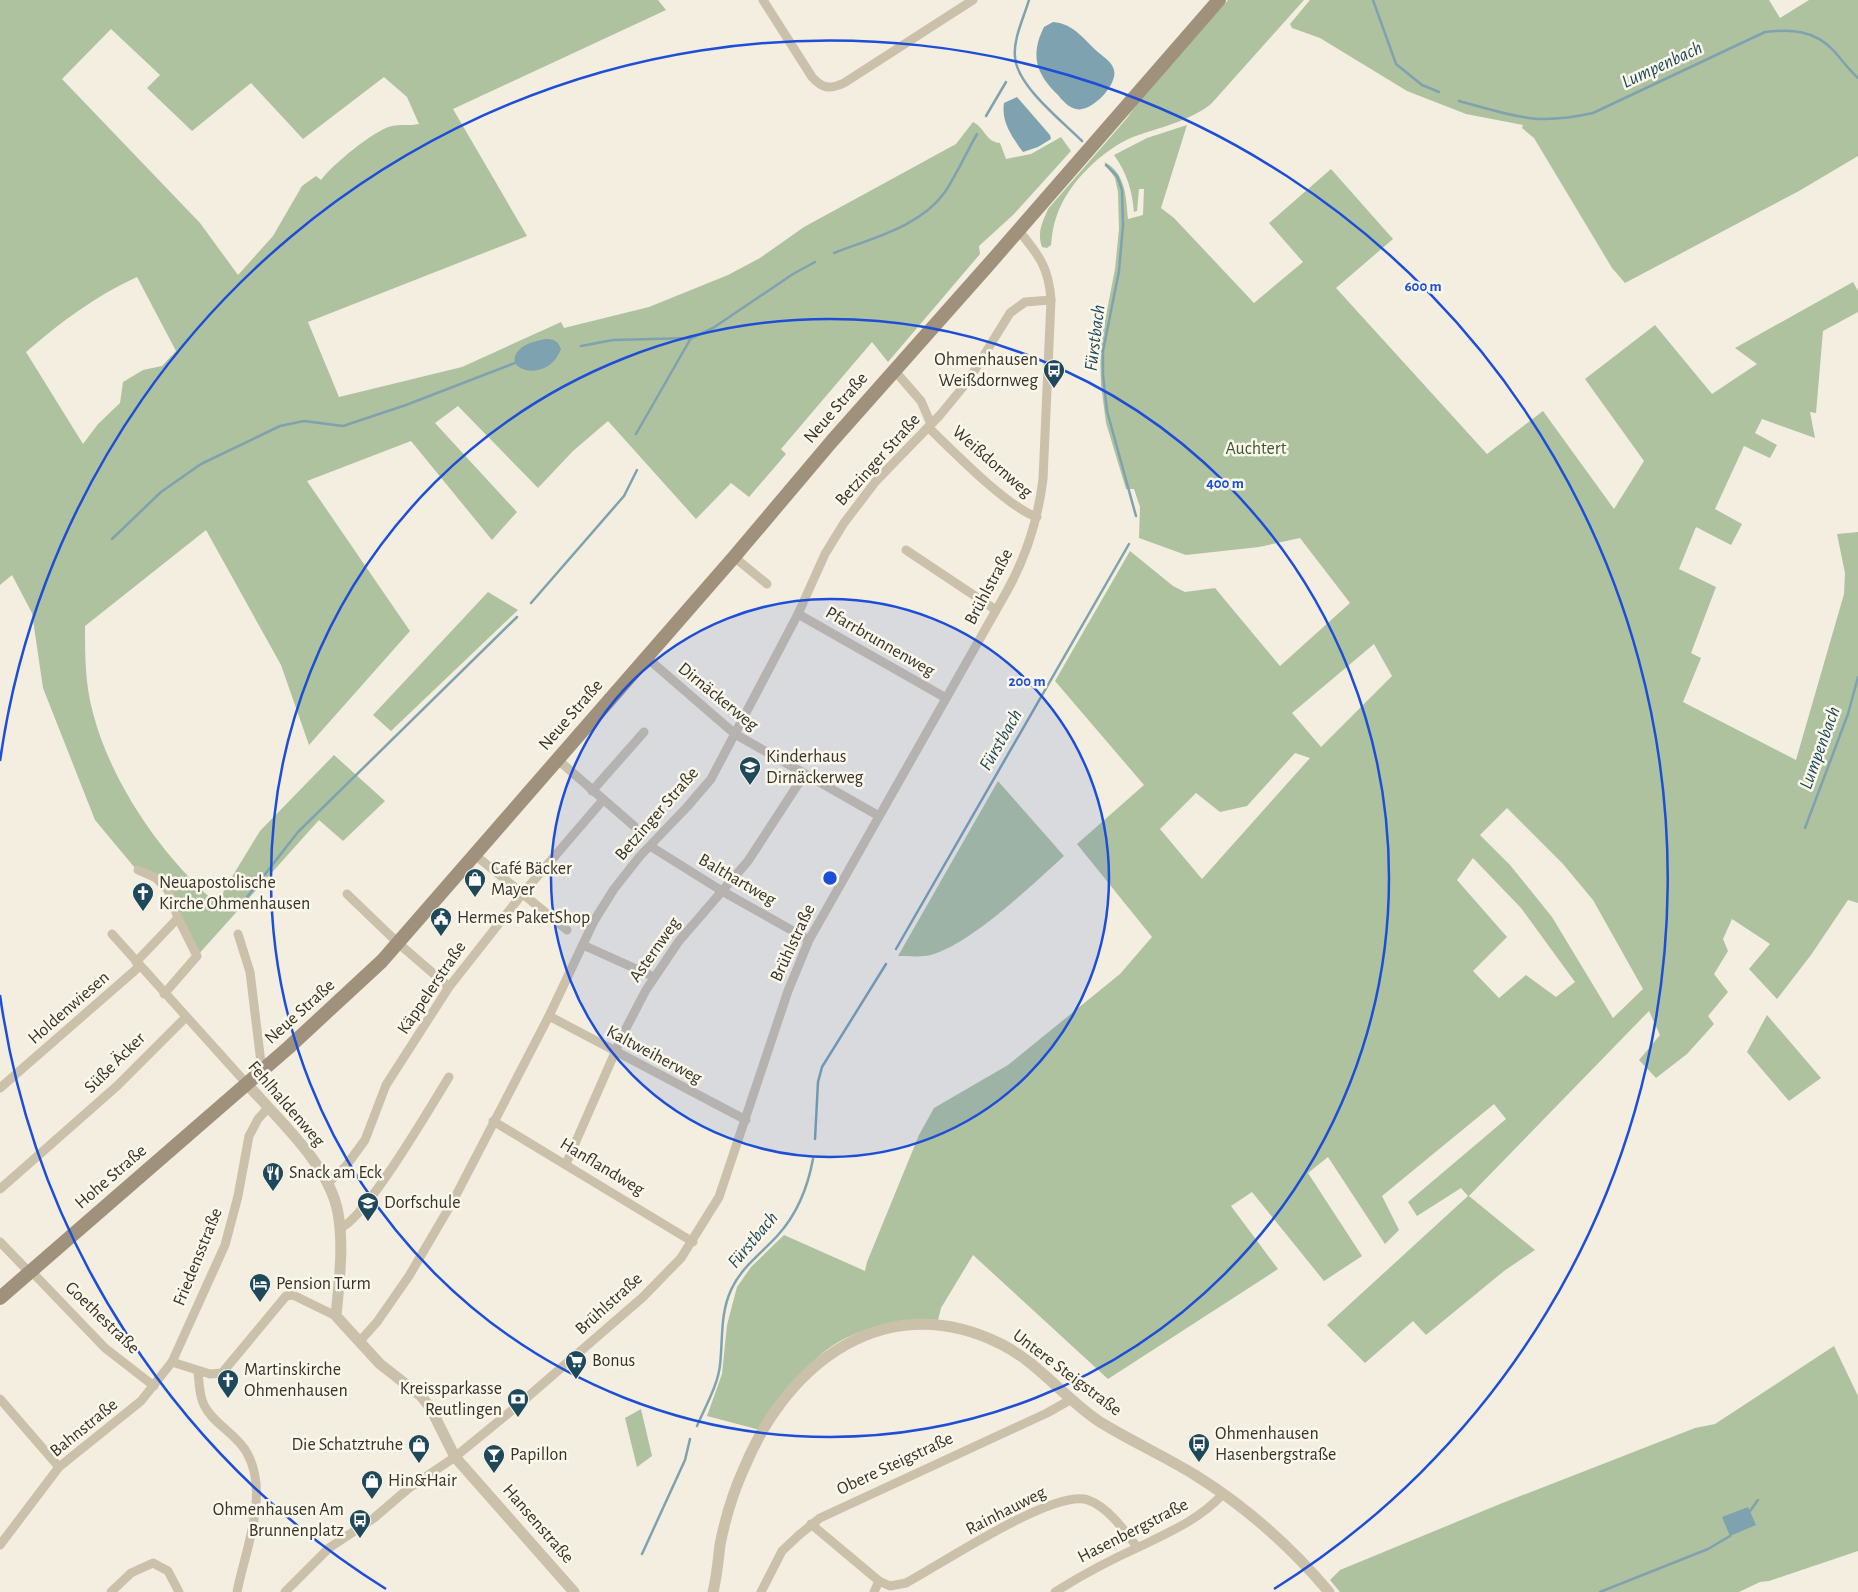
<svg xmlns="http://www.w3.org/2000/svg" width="1858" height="1592" viewBox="0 0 1858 1592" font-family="'Alegreya Sans',sans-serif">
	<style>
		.green { fill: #aec29f; fill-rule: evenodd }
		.water { fill: #7ea2b0 }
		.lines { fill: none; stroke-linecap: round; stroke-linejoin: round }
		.stream { stroke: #7ea2b0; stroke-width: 2.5 }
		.minor { stroke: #cbc1aa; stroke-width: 9 }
		.tertiary { stroke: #cbc1aa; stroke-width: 11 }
		.secondary { stroke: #9f917c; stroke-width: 14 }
		.ring { fill: none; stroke: #1d4ed8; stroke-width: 2.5 }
		.labels { text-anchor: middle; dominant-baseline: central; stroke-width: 5; stroke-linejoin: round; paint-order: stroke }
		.poi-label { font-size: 18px; fill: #39322a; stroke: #faf7eb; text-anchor: start }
		.street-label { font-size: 18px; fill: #39322a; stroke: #faf7eb }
		.park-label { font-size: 18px; fill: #3e572e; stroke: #faf7eb }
		.water-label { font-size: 19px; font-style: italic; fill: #1f495a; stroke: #faf7eb }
		.centre { fill: #1d4ed8; stroke: #faf7eb; stroke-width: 2.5 }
		.ring-label { font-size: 15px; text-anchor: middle; font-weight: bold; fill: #1d4ed8; stroke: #faf7eb; stroke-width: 5; stroke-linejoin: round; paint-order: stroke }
	</style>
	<rect width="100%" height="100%" fill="#f3eedf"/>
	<g class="green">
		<path d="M0 0H658L666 10 453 109 527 236 308 322 339 397 462 367 561 322 564 328 649 307 728 275 760 258 804 227 956 144 973 122C985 128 986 142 1000 143L1006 159 1031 154 1061 137 1071 151 1013 215 979 246 980 254 888 362 872 342 781 449 786 454 749 497 731 483 696 519 608 421 573 451 538 488 458 406 435 423 517 512 492 540 411 441 307 481 410 631 309 745 281 665 206 530 85 626C85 656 85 684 93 713 111 783 164 860 220 906L224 890 260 831 334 755 385 801 343 841 319 820 197 956 168 890 135 868 95 820 43 688 32 613 12 575 0 585ZM111 29 160 75 147 88 192 131 251 83 303 139 384 77 407 97 419 124C410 126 400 124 392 126 374 130 332 165 321 180L316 176 302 186 273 236 238 275 200 223 62 79ZM137 277 176 351 162 366 143 370 123 382 120 403 98 424 83 444 26 352C61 322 95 296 137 277Z"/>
		<path d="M1228 0H1304L1211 104C1188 122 1160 127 1133 137 1103 149 1067 184 1057 215 1053 225 1052 235 1051 245L1047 248 1042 247C1037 233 1042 223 1048 209L1127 118 1140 100Z"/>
		<polygon points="1310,0 1769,0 1780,18 1809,0 1858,0 1858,156 1799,191 1625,283 1612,268 1534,138 1522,128 1523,125 1466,114 1407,91 1320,38 1292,28 1290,24"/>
		<path d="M1187 125 1161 208 1174 218 1254 303 1303 262 1269 223 1331 169 1393 239 1336 288 1487 454 1543 411 1614 509 1644 461 1585 379 1655 325 1712 394 1757 364 1735 348 1853 282 1858 291V312L1823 331 1816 413 1810 412 1815 438 1762 419 1755 433 1777 445 1770 458 1744 446 1715 509 1742 524 1731 545 1696 527 1679 569 1716 587 1691 653 1701 658 1683 702 1796 760 1844 594 1845 573 1837 534 1858 532V903L1848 900 1811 955 1777 999 1749 969 1770 944 1732 919 1723 939 1728 951 1714 974 1728 992 1708 1016 1714 1024 1687 1054 1656 1078 1639 1060 1660 1035 1649 1011 1469 1196 1535 1250 1504 1271 1426 1335 1413 1321 1365 1363 1327 1325 1468 1196 1461 1188 1417 1216 1408 1202 1506 1119 1494 1104 1382 1196 1399 1230 1385 1244 1328 1157 1308 1173 1362 1256 1324 1281 1252 1192 1231 1206 1278 1269 1108 1379 973 1255 941 1308 938 1320C897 1318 845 1329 814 1361 794 1382 778 1407 760 1430L707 1416 722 1374 727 1325 737 1287 751 1267 784 1235 865 1271 867 1262 919 1135 934 1108 1008 1065 1120 974 1152 937 1077 844 1144 785 1055 681 1130 551 1173 586 1185 592 1215 588 1280 666 1350 603 1300 538 1259 547 1186 555 1139 538 1140 507 1134 489H1126L1106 423 1101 385 1100 347 1115 269 1119 229 1118 192 1115 178 1104 162C1126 172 1126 198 1128 219L1143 215 1144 189H1139L1137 211 1134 212C1132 190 1127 173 1114 155L1147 138ZM1374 644 1392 676 1321 747 1292 713ZM1295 753 1310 758 1202 879 1160 829 1196 793 1220 812 1247 806ZM1507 808 1563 864 1593 900 1643 989 1613 1018 1552 917 1510 865 1480 835ZM1473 858 1521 908 1575 982 1556 997 1526 975 1499 998 1473 971 1507 937 1457 880Z"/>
		<polygon points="488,592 518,610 391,731 373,715"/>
		<path d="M998 781 1064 856C1033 884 964 951 925 956 916 957 906 956 898 956Z"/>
		<polygon points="1767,1015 1821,1078 1789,1101 1747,1052"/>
		<polygon points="1834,1346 1858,1396 1858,1551 1769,1581 1760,1582 1739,1592 1340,1592 1330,1580 1340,1570 1500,1504 1695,1428 1715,1424"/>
		<polygon points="641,1409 652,1456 637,1467 625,1418"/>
	</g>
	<g class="water">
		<path d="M1053 22C1075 24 1084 40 1099 53 1105 58 1112 62 1114 70 1118 85 1091 113 1076 109 1069 108 1062 100 1058 95 1036 74 1030 55 1044 27Z"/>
		<path d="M1017 97 1050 135 1051 139 1038 147 1023 152C1012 137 1001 122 1004 103Z"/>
		<path d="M545 339C554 339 558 341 561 349 548 385 498 370 520 349 526 343 537 341 545 339Z"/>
		<polygon points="1748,1507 1756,1525 1730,1536 1722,1517"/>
	</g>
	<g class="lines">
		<g class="stream">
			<path d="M1029 0C1024 17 1013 39 1015 57 1017 86 1062 121 1082 141"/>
			<polyline points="1373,0 1396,64 1422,85 1439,92"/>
			<path d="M1459 101C1515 116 1534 126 1593 113L1765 32C1791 29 1815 30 1834 51 1842 60 1849 70 1858 78"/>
			<polyline points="986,116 1006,82"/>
			<polyline points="1106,165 1117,176 1122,190 1123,225 1119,271 1103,351 1103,375 1107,411 1136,516"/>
			<path d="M834 253C872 238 920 227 945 192 957 174 966 153 977 134"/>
			<polyline points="581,346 613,340 692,338 713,328 793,274 815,262"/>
			<polyline points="636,434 691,338"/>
			<polyline points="112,539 161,492 201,464 280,426 304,421 343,426 406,405 515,363"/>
			<polyline points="531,603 624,496 637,470"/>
			<polyline points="1805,828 1848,714 1858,677"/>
			<polyline points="244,901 298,832 517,617"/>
			<polyline points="896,949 1129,544"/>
			<polyline points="815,1139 818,1082 822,1067 886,964"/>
			<path d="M697 1426C705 1407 718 1385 720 1365 723 1339 720 1314 731 1290 742 1266 762 1253 778 1235 797 1214 808 1186 813 1159"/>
			<polyline points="1750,1511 1758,1500"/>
			<polyline points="642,1554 685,1460 690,1439"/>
			<polyline points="1600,1592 1708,1549 1730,1536"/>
		</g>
		<g class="minor">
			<path d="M763 0 812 77C822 88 829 90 844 83L973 0"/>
			<polyline points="894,370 921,401 931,424"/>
			<path d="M928 427C952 450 1008 508 1037 517"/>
			<polyline points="906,550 996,610"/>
			<polyline points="734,557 767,584"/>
			<polyline points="798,614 946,698"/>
			<polyline points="646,657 735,734 879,816"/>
			<polyline points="557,759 634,826"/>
			<polyline points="592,791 644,732"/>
			<polyline points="650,846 722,891 809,940"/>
			<polyline points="475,855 567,930"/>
			<polyline points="138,870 156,878 168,890 178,918 197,956 164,994"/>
			<polyline points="347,894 398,943 449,987"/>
			<polyline points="112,934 247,1084"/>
			<polyline points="238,934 250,972 262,1071"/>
			<polyline points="583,945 654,977"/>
			<polyline points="136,962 178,918"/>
			<polyline points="549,1016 746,1120"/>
			<polyline points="0,1088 140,966"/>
			<polyline points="493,1121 693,1242"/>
			<polyline points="566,1164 623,1034 646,990 679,941 748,861 804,775"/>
			<polyline points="328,1183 346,1166 365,1140 386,1085 449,987 523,893 603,800"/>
			<polyline points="0,1189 117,1086 186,1017"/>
			<path d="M340 1228C365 1220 432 1104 449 1077"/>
			<polyline points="0,1242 29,1272"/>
			<polyline points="31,1271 105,1348 154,1386"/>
			<polyline points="360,1341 377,1322 409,1276 453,1201 549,1016 594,921 614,889 640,856 687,807 711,779 798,614 825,554 844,523 876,481 940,415 968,381 1010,313 1025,302 1051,300"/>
			<polyline points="172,1362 210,1374 222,1373 286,1296 293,1295 336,1316"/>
			<path d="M198 1371C199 1382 199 1395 204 1405 213 1424 237 1434 247 1453 270 1494 245 1550 237 1592"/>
			<polyline points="0,1399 59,1467"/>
			<path d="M811 1524 879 1581 890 1586 906 1583C940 1565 1054 1488 1088 1500 1108 1507 1125 1531 1137 1547"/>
			<polyline points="0,1545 59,1467 141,1401 172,1362 225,1245 238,1196 249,1136 258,1119 268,1108"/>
			<polyline points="111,1592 131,1573 153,1563 168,1571 179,1592"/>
			<path d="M285 1592 329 1548 374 1518 409 1488 455 1457 516 1407 643 1297 681 1258 719 1197 788 991 809 940 1007 591C1027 555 1038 520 1043 479L1051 300C1049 268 1039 255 1019 231"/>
			<polyline points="761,1592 782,1551 799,1535 820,1518 1047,1413 1070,1400"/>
			<polyline points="874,1592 879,1581"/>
			<path d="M1055 1592C1082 1575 1110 1560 1139 1547 1170 1532 1200 1519 1223 1494"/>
		</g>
		<g class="tertiary">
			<path d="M247 1084C278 1119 330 1166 338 1213 344 1246 339 1283 336 1316L380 1364 421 1396 430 1407 455 1457 574 1592"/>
			<path d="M713 1592C717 1576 718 1561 720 1545 725 1519 734 1490 745 1466 789 1361 887 1287 1001 1344 1039 1363 1065 1399 1100 1422 1131 1441 1164 1456 1195 1475 1245 1506 1291 1547 1329 1592"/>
		</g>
		<polyline class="secondary" points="0,1298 288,1048 382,961 734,557 832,441 990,263 1219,0"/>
	</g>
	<circle cx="830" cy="878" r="279" fill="#1d4ed8" fill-opacity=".12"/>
	<g class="ring">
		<circle cx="830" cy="878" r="279"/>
		<circle cx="830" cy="878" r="559"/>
		<path d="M386 1589A838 838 0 0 1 0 995M0 761A838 838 0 1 1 1274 1589"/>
	</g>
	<defs>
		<g id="bus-pin" transform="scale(1.125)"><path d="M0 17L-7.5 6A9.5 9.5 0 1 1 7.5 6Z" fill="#1f495a" stroke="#faf7eb"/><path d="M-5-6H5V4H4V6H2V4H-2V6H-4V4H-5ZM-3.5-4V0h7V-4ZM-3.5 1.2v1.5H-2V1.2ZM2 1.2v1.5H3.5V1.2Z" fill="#fff"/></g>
		<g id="school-pin" transform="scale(1.125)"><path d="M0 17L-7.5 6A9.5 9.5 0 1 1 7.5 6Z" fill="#1f495a" stroke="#faf7eb"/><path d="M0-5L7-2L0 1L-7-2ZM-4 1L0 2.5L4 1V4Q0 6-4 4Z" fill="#fff"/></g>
		<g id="shop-pin" transform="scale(1.125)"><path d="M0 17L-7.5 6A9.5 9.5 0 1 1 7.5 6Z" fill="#1f495a" stroke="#faf7eb"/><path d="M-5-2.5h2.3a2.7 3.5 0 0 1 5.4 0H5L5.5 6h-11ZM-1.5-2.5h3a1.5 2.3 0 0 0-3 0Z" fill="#fff"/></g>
		<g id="church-pin" transform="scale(1.125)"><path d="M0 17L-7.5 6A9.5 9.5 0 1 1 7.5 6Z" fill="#1f495a" stroke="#faf7eb"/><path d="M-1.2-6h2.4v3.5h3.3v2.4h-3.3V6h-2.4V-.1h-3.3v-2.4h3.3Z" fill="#fff"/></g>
		<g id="civic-pin" transform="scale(1.125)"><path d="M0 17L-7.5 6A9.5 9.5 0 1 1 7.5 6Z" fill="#1f495a" stroke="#faf7eb"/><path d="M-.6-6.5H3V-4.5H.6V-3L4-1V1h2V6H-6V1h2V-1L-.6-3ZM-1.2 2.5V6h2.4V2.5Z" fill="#fff"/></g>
		<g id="restaurant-pin" transform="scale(1.125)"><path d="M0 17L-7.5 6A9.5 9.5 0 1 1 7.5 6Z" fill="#1f495a" stroke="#faf7eb"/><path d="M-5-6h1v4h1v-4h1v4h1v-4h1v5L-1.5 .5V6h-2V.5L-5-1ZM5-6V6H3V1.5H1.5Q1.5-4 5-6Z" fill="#fff"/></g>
		<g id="hotel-pin" transform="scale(1.125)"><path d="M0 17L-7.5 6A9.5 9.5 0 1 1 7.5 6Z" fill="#1f495a" stroke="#faf7eb"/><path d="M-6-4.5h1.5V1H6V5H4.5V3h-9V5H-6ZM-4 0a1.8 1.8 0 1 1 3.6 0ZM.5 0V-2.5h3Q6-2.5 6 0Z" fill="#fff"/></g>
		<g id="supermarket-pin" transform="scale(1.125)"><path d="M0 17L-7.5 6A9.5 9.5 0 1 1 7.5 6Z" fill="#1f495a" stroke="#faf7eb"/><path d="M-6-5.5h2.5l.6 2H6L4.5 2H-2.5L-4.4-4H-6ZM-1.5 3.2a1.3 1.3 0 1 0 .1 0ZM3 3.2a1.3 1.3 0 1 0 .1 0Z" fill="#fff"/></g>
		<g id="bank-pin" transform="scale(1.125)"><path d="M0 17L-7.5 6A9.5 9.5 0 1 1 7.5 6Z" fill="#1f495a" stroke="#faf7eb"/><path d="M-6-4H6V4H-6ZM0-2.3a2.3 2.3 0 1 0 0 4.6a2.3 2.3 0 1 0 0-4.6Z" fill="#fff"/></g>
		<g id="bar-pin" transform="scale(1.125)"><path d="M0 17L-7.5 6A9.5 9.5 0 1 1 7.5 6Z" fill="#1f495a" stroke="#faf7eb"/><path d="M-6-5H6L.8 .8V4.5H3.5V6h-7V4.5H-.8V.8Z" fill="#fff"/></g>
	</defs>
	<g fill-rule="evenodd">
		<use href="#bus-pin" x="1054" y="370"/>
		<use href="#school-pin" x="750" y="767"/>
		<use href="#shop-pin" x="475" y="879"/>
		<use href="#church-pin" x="143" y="893"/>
		<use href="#civic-pin" x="441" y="918"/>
		<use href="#restaurant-pin" x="273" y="1173"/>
		<use href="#school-pin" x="368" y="1203"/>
		<use href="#hotel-pin" x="260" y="1284"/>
		<use href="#supermarket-pin" x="576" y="1361"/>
		<use href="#church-pin" x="228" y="1380"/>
		<use href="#bank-pin" x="518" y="1399"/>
		<use href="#bus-pin" x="1199" y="1444"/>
		<use href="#shop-pin" x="419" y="1445"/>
		<use href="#bar-pin" x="494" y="1455"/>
		<use href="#shop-pin" x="372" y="1481"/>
		<use href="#bus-pin" x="360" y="1520"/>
	</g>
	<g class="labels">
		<g class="poi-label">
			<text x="1038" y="360" text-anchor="end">Ohmenhausen<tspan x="1038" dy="21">Weißdornweg</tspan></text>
			<text x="766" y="757">Kinderhaus<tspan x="766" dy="21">Dirnäckerweg</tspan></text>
			<text x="491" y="869">Café Bäcker<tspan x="491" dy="21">Mayer</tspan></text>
			<text x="159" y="883">Neuapostolische<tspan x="159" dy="21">Kirche Ohmenhausen</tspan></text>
			<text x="457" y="918">Hermes PaketShop</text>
			<text x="289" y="1173">Snack am Eck</text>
			<text x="384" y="1203">Dorfschule</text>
			<text x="276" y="1284">Pension Turm</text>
			<text x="592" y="1361">Bonus</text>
			<text x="244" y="1370">Martinskirche<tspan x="244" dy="21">Ohmenhausen</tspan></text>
			<text x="502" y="1389" text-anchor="end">Kreissparkasse<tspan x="502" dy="21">Reutlingen</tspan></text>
			<text x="1215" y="1434">Ohmenhausen<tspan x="1215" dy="21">Hasenbergstraße</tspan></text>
			<text x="403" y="1445" text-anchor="end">Die Schatztruhe</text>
			<text x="510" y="1455">Papillon</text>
			<text x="388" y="1481">Hin&amp;Hair</text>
			<text x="344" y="1510" text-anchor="end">Ohmenhausen Am<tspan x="344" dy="21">Brunnenplatz</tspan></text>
		</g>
		<g class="street-label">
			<text transform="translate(836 408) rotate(-49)">Neue Straße</text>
			<text transform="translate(878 460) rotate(-48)">Betzinger Straße</text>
			<text transform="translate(992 462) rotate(41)">Weißdornweg</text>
			<text transform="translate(989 587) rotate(-62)">Brühlstraße</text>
			<text transform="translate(880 642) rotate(30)">Pfarrbrunnenweg</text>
			<text transform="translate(718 697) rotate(39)">Dirnäckerweg</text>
			<text transform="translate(571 715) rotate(-49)">Neue Straße</text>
			<text transform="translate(657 814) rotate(-49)">Betzinger Straße</text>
			<text transform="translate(737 880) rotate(30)">Balthartweg</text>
			<text transform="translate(793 943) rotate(-65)">Brühlstraße</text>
			<text transform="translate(655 950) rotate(-55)">Asternweg</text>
			<text transform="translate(432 988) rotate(-56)">Käppelerstraße</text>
			<text transform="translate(69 1008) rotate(-41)">Holdenwiesen</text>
			<text transform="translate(300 1012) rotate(-42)">Neue Straße</text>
			<text transform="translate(654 1055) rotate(28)">Kaltweiherweg</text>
			<text transform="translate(115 1063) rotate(-45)">Süße Äcker</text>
			<text transform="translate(286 1104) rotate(49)">Fehlhaldenweg</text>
			<text transform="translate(602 1167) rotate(31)">Hanflandweg</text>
			<text transform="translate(111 1177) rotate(-41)">Hohe Straße</text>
			<text transform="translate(198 1257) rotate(-68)">Friedensstraße</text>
			<text transform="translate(609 1304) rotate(-42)">Brühlstraße</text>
			<text transform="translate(102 1318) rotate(44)">Goethestraße</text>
			<text transform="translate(1067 1373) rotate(37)">Untere Steigstraße</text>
			<text transform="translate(84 1428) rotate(-39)">Bahnstraße</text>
			<text transform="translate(895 1464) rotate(-25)">Obere Steigstraße</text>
			<text transform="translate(1006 1511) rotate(-27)">Rainhauweg</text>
			<text transform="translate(538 1524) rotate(49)">Hansenstraße</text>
			<text transform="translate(1133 1531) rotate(-27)">Hasenbergstraße</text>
		</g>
		<g class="park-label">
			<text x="1256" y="449">Auchtert</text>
		</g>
		<g class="water-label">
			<text transform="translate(1662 65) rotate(-25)">Lumpenbach</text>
			<text transform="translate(1095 338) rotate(-83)">Fürstbach</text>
			<text transform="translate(1001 740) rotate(-60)">Fürstbach</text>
			<text transform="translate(1820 748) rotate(-70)">Lumpenbach</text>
			<text transform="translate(753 1240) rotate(-50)">Fürstbach</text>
		</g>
	</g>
	<circle cx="830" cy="878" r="8" class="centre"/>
	<g class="ring-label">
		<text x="1423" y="291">600 m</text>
		<text x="1225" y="488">400 m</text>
		<text x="1027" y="686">200 m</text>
	</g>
</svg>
